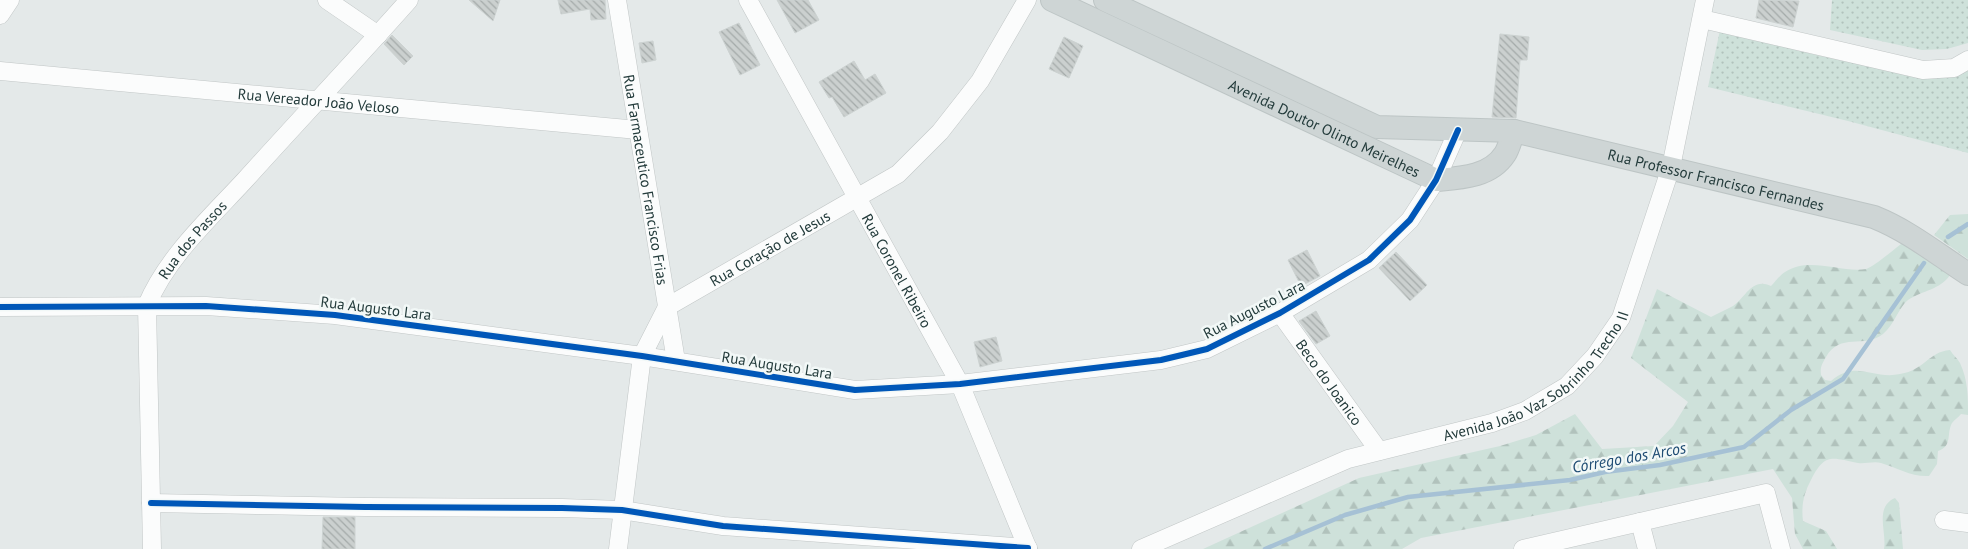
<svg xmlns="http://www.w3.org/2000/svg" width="1968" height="549" viewBox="0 0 1968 549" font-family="'PT Sans',sans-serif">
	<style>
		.grass { fill: url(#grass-dots) }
		.forest { fill: url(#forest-firs) }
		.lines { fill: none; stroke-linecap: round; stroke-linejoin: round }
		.stream { stroke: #a6c1d5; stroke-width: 4.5 }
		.building { fill: url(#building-back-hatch); stroke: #ccd2d1 }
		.minor-casing { stroke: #c1c6c6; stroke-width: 19 }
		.major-casing { stroke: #bdc5c5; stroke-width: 24 }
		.minor { stroke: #fbfcfc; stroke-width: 18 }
		.major { stroke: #ced5d5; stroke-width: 22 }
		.cycleway-casing { stroke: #f2f8f7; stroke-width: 9 }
		.cycleway { stroke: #0057b8; stroke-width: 6 }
		.labels { text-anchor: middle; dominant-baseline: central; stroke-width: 5; stroke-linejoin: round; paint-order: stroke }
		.street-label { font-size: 15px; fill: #233b3b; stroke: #f2f8f7 }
		.water-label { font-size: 16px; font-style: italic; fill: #204d74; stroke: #f2f8f7 }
	</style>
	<defs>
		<pattern id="grass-dots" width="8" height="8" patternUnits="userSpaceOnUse" patternTransform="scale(1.25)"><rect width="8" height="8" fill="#cee1da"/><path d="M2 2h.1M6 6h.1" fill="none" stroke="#b1c2bc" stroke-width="1.8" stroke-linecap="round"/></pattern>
		<pattern id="forest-firs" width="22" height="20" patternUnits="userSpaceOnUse" patternTransform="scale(1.25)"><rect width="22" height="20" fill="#cee1da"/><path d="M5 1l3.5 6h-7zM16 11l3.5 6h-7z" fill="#b1c2bc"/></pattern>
		<pattern id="building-back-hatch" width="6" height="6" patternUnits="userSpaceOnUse" patternTransform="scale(1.25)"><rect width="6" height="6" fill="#cbd0cf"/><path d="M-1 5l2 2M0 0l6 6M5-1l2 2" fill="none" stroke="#a4aaa9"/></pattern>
	</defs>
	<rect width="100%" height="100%" fill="#e4e9e9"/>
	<g class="grass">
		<polygon points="1832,0 1968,0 1968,43 1947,49 1922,50 1830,30"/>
		<polygon points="1720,30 1812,54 1921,78 1968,68 1968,153 1848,121 1708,87"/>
	</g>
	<g class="forest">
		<polygon points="1968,214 1968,259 1934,235 1950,215"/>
		<path d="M1904 242 1950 275C1940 290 1923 290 1908 300 1899 307 1894 325 1883 334 1864 349 1840 332 1826 357 1822 364 1820 367 1821 375L1825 380 1831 381C1856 359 1873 380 1900 374 1925 370 1928 352 1950 350 1953 355 1957 358 1960 363 1968 380 1968 397 1968 415L1961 414C1959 417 1954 420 1952 423 1946 434 1953 446 1938 451L1937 464 1929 476C1911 477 1898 468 1881 463 1874 461 1865 464 1858 463 1832 458 1825 452 1811 480 1804 493 1801 505 1803 521L1826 531 1837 549H1803L1795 534 1792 498 1773 469 1421 538 1402 549H1203L1359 478 1500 446 1536 435 1575 414 1602 449 1654 446 1673 426 1688 402 1631 358 1657 289 1711 317C1718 313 1726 310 1733 306 1746 297 1752 277 1771 286 1776 281 1780 275 1785 272 1809 256 1841 273 1866 269 1874 267 1895 248 1904 242Z"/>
		<path d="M1895 498 1899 503 1903 549H1884C1887 532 1874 507 1895 498Z"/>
	</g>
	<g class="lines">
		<g class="stream">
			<polyline points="1948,237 1968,224"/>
			<polyline points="1265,549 1345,515 1408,497 1570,480 1605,472 1660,465 1744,447 1791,410 1843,379 1924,263"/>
		</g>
	</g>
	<g class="building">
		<polygon points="469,0 500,0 493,21"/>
		<polygon points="558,0 605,0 606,19 591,20 590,9 561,14"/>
		<polygon points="777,0 808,0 819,20 795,33"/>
		<polygon points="1759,0 1799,1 1793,27 1756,18"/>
		<polygon points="739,23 760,65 740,75 719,32"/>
		<polygon points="1500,34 1529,37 1527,60 1520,60 1516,118 1492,117"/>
		<polygon points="392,35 413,56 404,65 384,44"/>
		<polygon points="1064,37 1083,46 1069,78 1049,69"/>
		<polygon points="653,41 656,60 642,63 639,43"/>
		<polygon points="854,61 865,80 875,74 886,93 844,117 832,97 829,98 819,82"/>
		<polygon points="1307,250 1320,276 1301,286 1288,260"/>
		<polygon points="1396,252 1427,285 1410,301 1379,268"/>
		<polygon points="1316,311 1330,336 1316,344 1299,321"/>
		<polygon points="996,337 1002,361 980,367 974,342"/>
		<polygon points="323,517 355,517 355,549 322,549"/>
	</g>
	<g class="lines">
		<g class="minor-casing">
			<g id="minor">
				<polyline points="327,0 378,35"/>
				<path id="s1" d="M617 0 676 361"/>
				<path id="s2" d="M748 0 960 384 1028 549"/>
				<polyline points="0,15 10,0"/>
				<polyline points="1702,19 1923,70 1954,68 1968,60"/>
				<path id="s3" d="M0 71 638 130"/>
				<polyline points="0,307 206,306 335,315 642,356 855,390 960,384 1161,360 1207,349 1280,313 1369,260 1410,220 1436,180 1458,130"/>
				<path id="s4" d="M1280 313 1379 451"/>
				<polyline points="151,503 365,507 562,508 622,510 723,526 1028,548"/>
				<polyline points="1944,520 1968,523"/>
				<polyline points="1640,522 1647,549"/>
				<path id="s5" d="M152 549 147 305C167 257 210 218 245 180 299 120 355 61 409 0"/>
				<path id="s6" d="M618 549 642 356 667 307 898 174 940 132 980 81 1027 0"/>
				<path id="s7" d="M1141 549 1348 459 1492 423 1525 411 1567 386 1595 356 1621 318 1671 167 1705 0"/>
				<polyline points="1523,549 1766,493 1781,549"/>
			</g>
		</g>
		<g class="major-casing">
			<g id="major">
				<path id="s8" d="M1052 0 1436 180C1461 178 1490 177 1505 154 1509 148 1511 138 1514 131"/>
				<path id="s9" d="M1105 0 1377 127 1514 131 1874 217C1909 231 1937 254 1968 274"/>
			</g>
		</g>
		<use href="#minor" class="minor"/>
		<use href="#major" class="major"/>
		<g class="cycleway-casing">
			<g id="cycleway">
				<polyline points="0,307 206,306 335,315 642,356 855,390 960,384 1161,360 1207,349 1280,313 1369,260 1410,220 1436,180 1458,130"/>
				<polyline points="151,503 365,507 562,508 622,510 723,526 1028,548"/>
			</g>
		</g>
		<use href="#cycleway" class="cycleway"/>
	</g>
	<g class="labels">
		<g class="street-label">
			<text stroke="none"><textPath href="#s3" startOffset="320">Rua Vereador João Veloso</textPath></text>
			<text stroke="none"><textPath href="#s8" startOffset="301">Avenida Doutor Olinto Meirelhes</textPath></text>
			<text stroke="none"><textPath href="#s9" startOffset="645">Rua Professor Francisco Fernandes</textPath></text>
			<text stroke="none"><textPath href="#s1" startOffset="182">Rua Farmaceutico Francisco Frias</textPath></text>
			<text stroke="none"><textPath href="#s5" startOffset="324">Rua dos Passos</textPath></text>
			<text stroke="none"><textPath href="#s6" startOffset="368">Rua Coração de Jesus</textPath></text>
			<text stroke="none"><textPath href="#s2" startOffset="309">Rua Coronel Ribeiro</textPath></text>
			<text transform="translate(376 308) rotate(7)">Rua Augusto Lara</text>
			<text transform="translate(1254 309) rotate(-27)">Rua Augusto Lara</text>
			<text transform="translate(777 365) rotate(9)">Rua Augusto Lara</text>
			<text stroke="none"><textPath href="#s7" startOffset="438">Avenida João Vaz Sobrinho Trecho II</textPath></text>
			<text stroke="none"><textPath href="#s4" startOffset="85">Beco do Joanico</textPath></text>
		</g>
		<g class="water-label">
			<text transform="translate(1629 457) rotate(-10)">Córrego dos Arcos</text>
		</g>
	</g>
</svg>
